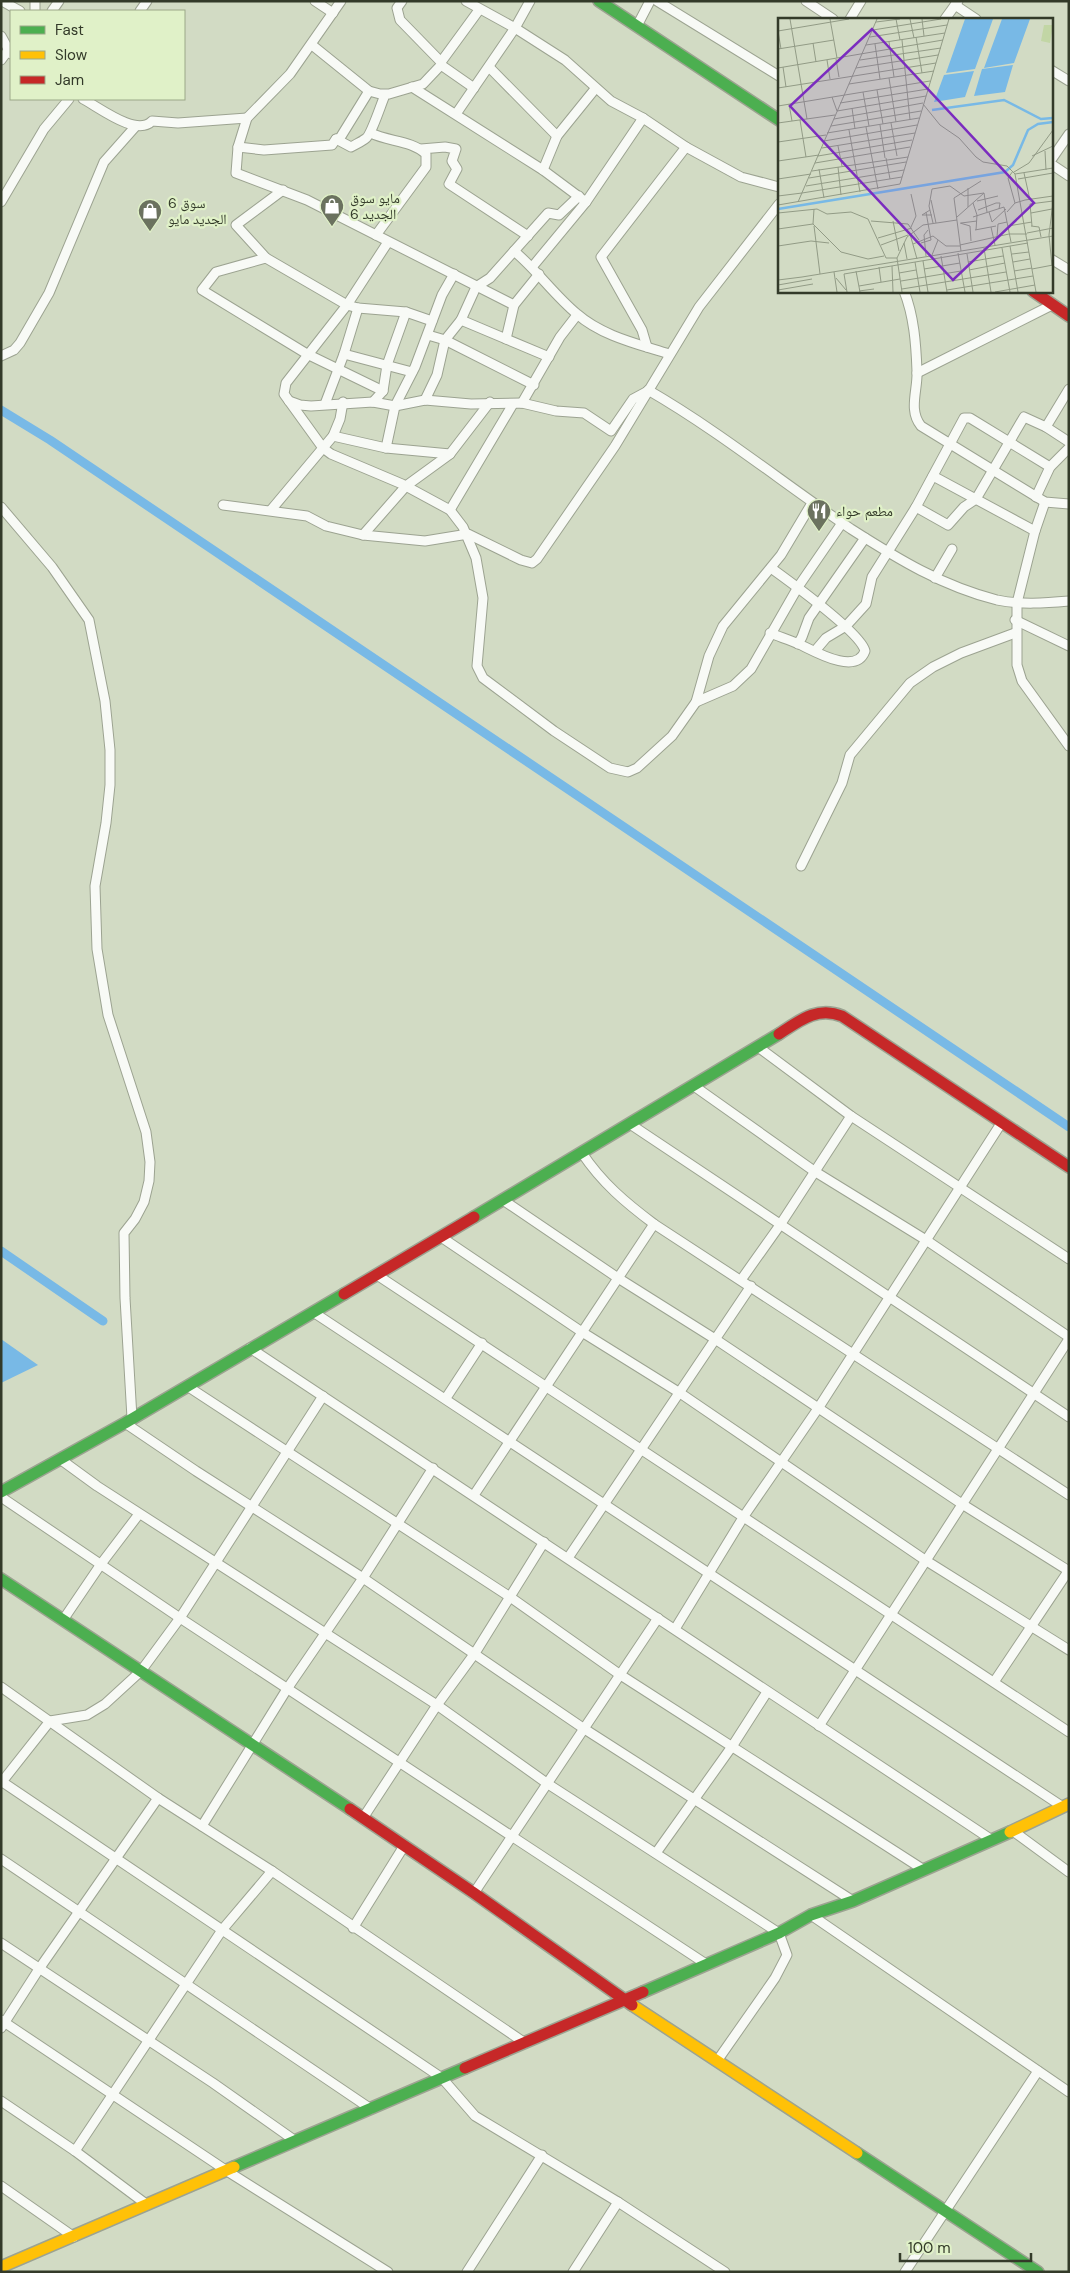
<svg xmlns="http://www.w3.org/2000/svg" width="1070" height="2273" viewBox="0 0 1070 2273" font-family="'DM Sans','Noto Naskh Arabic',sans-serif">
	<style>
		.water { fill: #78b9e6 }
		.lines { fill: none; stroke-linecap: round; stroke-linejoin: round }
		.canal { stroke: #78b9e6; stroke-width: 9 }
		.street-casing { stroke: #9ca391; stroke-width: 11 }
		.fast-casing { stroke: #9ca391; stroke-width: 14 }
		.slow-casing { stroke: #9ca391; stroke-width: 14 }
		.jam-casing { stroke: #9ca391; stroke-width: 14 }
		.street { stroke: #f8faf6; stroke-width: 9 }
		.fast { stroke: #4caf50; stroke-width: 11 }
		.slow { stroke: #ffc107; stroke-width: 11 }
		.jam { stroke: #c62828; stroke-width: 11 }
		.labels { text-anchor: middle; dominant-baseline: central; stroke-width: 4.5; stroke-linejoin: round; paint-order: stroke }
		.poi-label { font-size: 14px; fill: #333a29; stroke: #e0f1c8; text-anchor: start }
		.inset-river { fill: none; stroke: #78b9e6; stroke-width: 2.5 }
		.inset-road { fill: none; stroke: #929b86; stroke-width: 1 }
		.view { fill: #7b2cbf; fill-opacity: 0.15; stroke: #7b2cbf; stroke-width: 2.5 }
		.inset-edge { fill: none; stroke: #333a29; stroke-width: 2.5 }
	</style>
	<rect width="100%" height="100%" fill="#d2dbc4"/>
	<polygon class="water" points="1,1339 38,1365 1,1383"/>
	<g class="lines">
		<g class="canal">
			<polyline points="1,410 50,440 1069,1127"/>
			<polyline points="1,1251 103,1321"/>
		</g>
		<g class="street-casing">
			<g id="street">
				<polyline points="2,1 20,11"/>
				<polyline points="315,1 333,13"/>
				<polyline points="341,1 290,74 247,118 238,147 236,173 307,200 514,305"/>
				<polyline points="402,1 397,8 400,20 441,62"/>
				<polyline points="466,1 515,28 565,60 611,101 643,118 686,147 741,177 779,187"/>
				<polyline points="657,1 779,76"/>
				<polyline points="806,1 833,19"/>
				<polyline points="955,5 976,19"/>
				<polyline points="35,11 35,1"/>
				<polyline points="52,11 59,1"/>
				<polyline points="140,11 147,1"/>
				<polyline points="850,19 861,1"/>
				<polyline points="945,19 958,1"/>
				<polyline points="637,26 650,1"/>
				<polyline points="1,36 11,54"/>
				<polyline points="312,45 369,91 380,94 389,94 423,84 441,65 441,62 479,10"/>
				<polyline points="1,60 9,49"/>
				<polyline points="441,65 474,88"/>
				<polyline points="489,67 557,136"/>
				<polyline points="1051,70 1069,81"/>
				<polyline points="412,87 543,170 586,202"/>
				<path d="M83 99C100 108 137 137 152 121L178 123 247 118"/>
				<polyline points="456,114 515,28 530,1"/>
				<path d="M371 133C389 142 411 140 426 154V167L376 235"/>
				<path d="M336 139 351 147C356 144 361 142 365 139 371 136 381 104 385 95"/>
				<polyline points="238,147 264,150 332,145 336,139 340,138 369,91"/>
				<polyline points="421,149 445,147 456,149 452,161 457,169 449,184 528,236"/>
				<polyline points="1051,160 1069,134"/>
				<polyline points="1051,164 1069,176"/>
				<polyline points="543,170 557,136 595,89"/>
				<polyline points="283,190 236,225 266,258 347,305 358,308 406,312 432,321"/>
				<polyline points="1,202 44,129 69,99"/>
				<polyline points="388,242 347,305 286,383 284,394 323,448 331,454 402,484 450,510 463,527 476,558 483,598 477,666 483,678 554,731 610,768 628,772 637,768 672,736 696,702 709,656 723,626 781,555 812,503"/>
				<path d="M514 251C537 270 554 295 577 314 602 336 638 344 669 354"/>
				<polyline points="266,258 216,272 202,290 307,354 383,391"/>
				<polyline points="1051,259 1069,270"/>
				<polyline points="533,266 586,202 643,118"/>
				<path d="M904 291C914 316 916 344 917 371 918 390 908 410 921 426L1045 502 1069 504"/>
				<polyline points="461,320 549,357"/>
				<polyline points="428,335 445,340 534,385"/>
				<polyline points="506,339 514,305 539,274"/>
				<polyline points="647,347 642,330 601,257 686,147"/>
				<polyline points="344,354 412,372"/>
				<polyline points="1,356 14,350 20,343 49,293 104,162 135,127"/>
				<polyline points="917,373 1052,305"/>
				<path d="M648 390C719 431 783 483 851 529 898 559 942 586 997 600 1020 605 1046 603 1069 601"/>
				<polyline points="425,400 437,375 445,340 461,320 476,287 490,278 548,213 559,215 579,196"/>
				<polyline points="289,401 300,405 311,406 373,402 395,406 425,400 471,404 522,403 556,411 584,413 611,431 633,399 646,392"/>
				<polyline points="373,402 383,391 387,365 406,312"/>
				<polyline points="522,403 560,337 577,315"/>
				<polyline points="325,404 344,354 358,308"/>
				<polyline points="1046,427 1069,389"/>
				<polyline points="333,436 386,448 450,454"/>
				<polyline points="386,448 395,406 415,367 442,295 454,274"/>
				<polyline points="933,476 1035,531"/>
				<polyline points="1036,497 1050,467 1069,448"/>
				<polyline points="1045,502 1035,531 1017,603 1017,665 1022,681 1069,746"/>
				<polyline points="223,505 307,516 326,526 363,535 425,541 468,534 521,560 532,563 537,559 615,446 699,307 779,204"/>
				<polyline points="1,507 52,567 89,620 105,701 110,750 110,785 106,823 95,886 97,949 108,1015 146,1132 150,1162 149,1181 144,1202 135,1219 124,1233 125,1298 132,1418"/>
				<polyline points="916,507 948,525 964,507 976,499 1024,417 1046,427 1069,442"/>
				<polyline points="271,510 333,436 340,419 343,402"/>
				<polyline points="450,510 513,404"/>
				<polyline points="363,535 406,486 450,454 490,402"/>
				<polyline points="935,578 952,549"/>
				<polyline points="1015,620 1069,646"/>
				<path d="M770 633C780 637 790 640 799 644 814 651 856 676 865 651 861 633 789 581 771 568"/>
				<polyline points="798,644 802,637 809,618 865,538"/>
				<polyline points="815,651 826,638 846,626 866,604 872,577 916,507 964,418 970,418 1050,467"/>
				<polyline points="696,702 733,686 751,669 798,587 842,523"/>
				<polyline points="801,866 842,783 850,755 910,683 933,667 961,653 1015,633"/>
				<polyline points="758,1047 851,1116 1069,1259"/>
				<polyline points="694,1086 814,1171 926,1240 1069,1337"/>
				<polyline points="630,1124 1069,1417"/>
				<path d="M582 1153C602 1183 626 1203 654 1224L1069 1495"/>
				<polyline points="503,1200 618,1278 715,1339 962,1504 1069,1571"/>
				<polyline points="441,1237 582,1332 680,1393 925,1560 1069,1650"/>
				<polyline points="377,1275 1069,1732"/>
				<polyline points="741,1280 780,1225 851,1116"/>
				<polyline points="313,1312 1063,1807"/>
				<polyline points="250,1348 992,1840"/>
				<polyline points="187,1386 510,1597 619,1674 924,1870"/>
				<polyline points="446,1398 482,1343"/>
				<polyline points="125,1423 196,1471 363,1578 583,1728 853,1901"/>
				<polyline points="60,1459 97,1486 437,1705 548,1784 779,1933 787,1955 775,1978 717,2061"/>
				<polyline points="474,1495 654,1224"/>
				<polyline points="1,1497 180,1618 706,1964"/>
				<polyline points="568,1558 751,1286"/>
				<polyline points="63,1620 101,1564 139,1514"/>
				<polyline points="675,1629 744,1516 819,1407 1002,1122"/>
				<polyline points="994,1682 1069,1570"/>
				<polyline points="1,1687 158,1798 272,1871 525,2043"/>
				<polyline points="819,1726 1069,1339"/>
				<polyline points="1,1781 442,2078 475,2116 618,2202 725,2272"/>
				<polyline points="1,1783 50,1721 87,1715 105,1704 141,1671 180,1618 323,1396"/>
				<polyline points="363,1818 437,1705 475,1653 544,1542"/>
				<polyline points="202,1826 287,1689 363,1578 433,1468"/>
				<polyline points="1013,1831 1069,1872"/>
				<polyline points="656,1853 733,1745 767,1692"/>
				<polyline points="1,1859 371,2109"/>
				<polyline points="474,1893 658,1618"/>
				<polyline points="811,1915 1069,2092"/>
				<polyline points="353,1928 404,1846"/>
				<polyline points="1,1943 213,2083 294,2140"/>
				<polyline points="1,2020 227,2171 388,2272"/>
				<polyline points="1,2028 39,1969 158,1798"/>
				<polyline points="1,2101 75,2151 146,2204"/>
				<polyline points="75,2151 222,1930 272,1871"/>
				<polyline points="1,2186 74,2237"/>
				<polyline points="467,2272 542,2155"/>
				<polyline points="573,2272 618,2202"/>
				<polyline points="905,2272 1038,2071"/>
			</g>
		</g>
		<g class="fast-casing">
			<g id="fast">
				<polyline points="599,1 779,120"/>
				<polyline points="474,1217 779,1034"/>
				<polyline points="1,1492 125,1423 344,1294"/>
				<polyline points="1,1579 350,1809"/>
				<polyline points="643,1992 779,1933 811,1915 853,1901 1010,1832"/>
				<polyline points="857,2153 1038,2272"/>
				<polyline points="234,2167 465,2068"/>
			</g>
		</g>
		<g class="slow-casing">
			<g id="slow">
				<polyline points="1010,1832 1069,1804"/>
				<polyline points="632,2005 857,2153"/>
				<polyline points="1,2267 234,2167"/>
			</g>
		</g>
		<g class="jam-casing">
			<g id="jam">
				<polyline points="1033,291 1069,316"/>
				<path d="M779 1034C799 1021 817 1006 842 1016L1069 1167"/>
				<polyline points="344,1294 474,1217"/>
				<polyline points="350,1809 474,1893 632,2005"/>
				<polyline points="465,2068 643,1992"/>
			</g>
		</g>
		<use href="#street" class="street"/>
		<use href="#fast" class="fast"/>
		<use href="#slow" class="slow"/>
		<use href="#jam" class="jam"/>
	</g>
	<defs>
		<g id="shop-pin" transform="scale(1.25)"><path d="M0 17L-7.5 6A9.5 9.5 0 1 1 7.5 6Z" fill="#6b725f" stroke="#e0f1c8"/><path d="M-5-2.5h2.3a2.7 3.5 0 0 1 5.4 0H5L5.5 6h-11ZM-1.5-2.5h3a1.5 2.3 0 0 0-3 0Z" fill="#fff"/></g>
		<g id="restaurant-pin" transform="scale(1.25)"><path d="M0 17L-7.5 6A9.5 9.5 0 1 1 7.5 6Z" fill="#6b725f" stroke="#e0f1c8"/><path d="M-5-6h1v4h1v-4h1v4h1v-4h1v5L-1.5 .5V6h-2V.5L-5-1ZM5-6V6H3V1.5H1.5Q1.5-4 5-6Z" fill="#fff"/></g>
	</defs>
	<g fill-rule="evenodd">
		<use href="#shop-pin" x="332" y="206"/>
		<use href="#shop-pin" x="150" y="211"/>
		<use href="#restaurant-pin" x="819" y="511"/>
	</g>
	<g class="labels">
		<g class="poi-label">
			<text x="350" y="198">مايو سوق<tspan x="350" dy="16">6 الجديد</tspan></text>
			<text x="168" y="203">سوق 6<tspan x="168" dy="16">الجديد مايو</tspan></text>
			<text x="836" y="511">مطعم حواء</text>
		</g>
	</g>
	<g transform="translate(778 18)">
		<rect width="275" height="275" fill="#d2dbc4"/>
		<path d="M266 7H275L272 25 263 23Z" fill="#c2d6a5"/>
		<path d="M187 1H215L197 51 168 55ZM224 1H252L236 45 206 50ZM235 47 227 74 196 78 204 51ZM196 53 187 79 156 84 166 57Z" fill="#78b9e6"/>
		<path class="inset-river" d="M154 92 226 82 263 101 275 100M0 191 227 154 235 147 250 112 260 106 275 104"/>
		<path class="inset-road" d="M12 1 29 101M52 1 59 40M118 1 122 22M132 1 136 20M144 1 146 18M98 4 122 1M95 12 163 1M0 13 71 1M0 13 3 31M92 19 169 7M138 19 144 55M124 22 132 102M111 24 116 59M35 25 38 44M97 26 102 61M88 27 167 15M0 31 56 22M58 41 61 59M49 42 52 61M82 42 163 30M5 49 8 69M0 50 165 22M78 50 160 37M111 60 118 104M71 66 156 53M0 70 158 45M99 72 105 106M85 74 91 108M54 79 59 93 148 78M62 85 150 71M11 86 14 103M145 86 162 107 181 120 198 139 205 144 229 148 237 156 258 274M0 88 152 63M74 90 77 111M56 101 145 85M22 102 28 139M0 105 57 97M113 105 119 138M102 107 107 140M53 108 143 93M88 109 100 171M71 112 82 174M49 115 141 100M46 123 139 107M0 124 48 117M60 128 64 148M44 130 137 115M267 133 268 152M40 138 134 122M254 138 275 128M108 140 112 161M0 143 41 137M37 145 132 129M60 149 63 177M41 151 46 180M34 153 130 139M235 153 230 160 237 185M236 154 251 145 275 112M246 155 252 182M237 156 275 150M31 160 128 144M0 161 33 156M240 161 275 155M28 168 126 152M24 175 124 159M206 175 209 194M133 176 138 198 133 209M0 178 24 175M153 182 158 205M199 183 220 178M20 184 99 1M195 185 199 197 198 212M0 187 122 166 171 1M190 189V170M152 192 144 197H154M200 192 218 185H222L221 191M211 194 214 204 228 191M229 194 237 185 247 182 275 178M0 195 39 191 49 196 73 194 90 201 108 240H119M253 195 274 191M179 199 206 175M195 199 226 189 233 224M93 203 130 206 141 222M115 203 121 233M155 205 151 188 154 171 172 168 186 178 206 175M182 205 192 208 193 223M183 205 199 203M35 206 63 234 90 241 106 238M35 206 36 191M36 208 42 256M230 208 254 204M253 208 261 209 263 219M254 208 252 186 275 183M213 209 217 227M0 211 35 206M197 212 218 208M249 215 275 210M132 216 139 241M219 219 220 206 229 204M100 220 134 210M126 225 129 241M143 225 153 222 148 194M135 226 155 218 168 228H182M103 227 130 217M182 227 231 216H249M0 228 33 223 51 225M232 228 240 274M206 230 213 274M224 230 232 274M183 233 176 180 203 163M180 235 187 274M189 236 195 274M234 236 251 234M154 237 160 222M148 238 146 217 150 212M163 238 169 274M145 243 150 274M137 244 142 274M190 244 225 238M235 244 252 241M114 248 115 274M274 248 271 217 275 184M101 249 103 264M146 251 182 245M254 251 275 247M191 252 227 245M78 253 82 274M236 253 254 250M56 254 59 274M121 255 138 252M0 259V262L24 259 275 218M58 260 68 272M123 263 183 253M0 267 34 261M81 268 122 261M124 271 228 254M0 272 35 266M169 272 255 258M81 273 96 271M69 274 66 256 250 225M124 274 119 240 129 219 145 207 179 202M217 274 257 267"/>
		<path class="view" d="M94 11 256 185 175 262 12 88Z"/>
		<rect width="275" height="275" class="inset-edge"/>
	</g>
	<rect width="1070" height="2273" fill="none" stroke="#333a29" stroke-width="5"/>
	<rect x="10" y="10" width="175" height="90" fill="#e0f1c8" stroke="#9ba888"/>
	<rect x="20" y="26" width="25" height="8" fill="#4caf50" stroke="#9ba888"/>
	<text x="55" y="35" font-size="15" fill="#333a29">Fast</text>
	<rect x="20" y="51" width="25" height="8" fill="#ffc107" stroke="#9ba888"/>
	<text x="55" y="60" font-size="15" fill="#333a29">Slow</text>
	<rect x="20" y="76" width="25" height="8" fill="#c62828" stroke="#9ba888"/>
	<text x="55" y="85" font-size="15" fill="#333a29">Jam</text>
	<path d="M900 2253v8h131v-8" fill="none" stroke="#333a29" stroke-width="2.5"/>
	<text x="908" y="2253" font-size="15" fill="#333a29" stroke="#e0f1c8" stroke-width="4" paint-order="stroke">100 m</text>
</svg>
